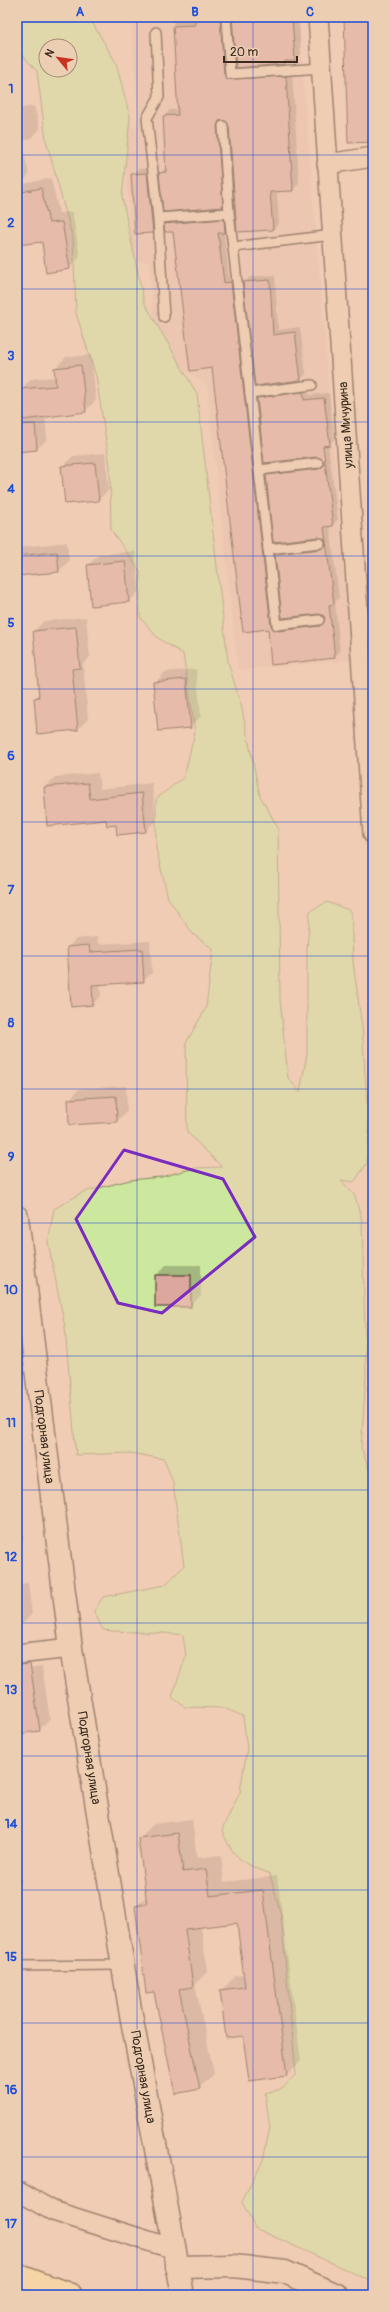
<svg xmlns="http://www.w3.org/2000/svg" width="390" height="2312" viewBox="0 0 390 2312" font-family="Pangolin,sans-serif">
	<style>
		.built { fill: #e6beaa }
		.green { fill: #cce79e; stroke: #84885e; fill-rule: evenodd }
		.shadow { fill: #0003; fill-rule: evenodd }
		.building { fill: #dba79e; stroke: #3b2a1e }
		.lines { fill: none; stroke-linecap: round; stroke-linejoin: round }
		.lane-casing { stroke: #3b2a1e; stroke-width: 12 }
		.street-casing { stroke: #3b2a1e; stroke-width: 22 }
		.secondary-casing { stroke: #3b2a1e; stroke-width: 25 }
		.primary-casing { stroke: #3b2a1e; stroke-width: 25 }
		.lane { stroke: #ecceb2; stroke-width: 9 }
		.street { stroke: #ecceb2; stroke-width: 19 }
		.secondary { stroke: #ecceb2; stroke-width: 22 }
		.primary { stroke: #fdde96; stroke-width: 22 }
		.marked { fill: none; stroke: #7b2cbf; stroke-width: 3; stroke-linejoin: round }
		.grid { fill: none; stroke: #1d4ed8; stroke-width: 1; stroke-opacity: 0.55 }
		.labels { text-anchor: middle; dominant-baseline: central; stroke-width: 3; stroke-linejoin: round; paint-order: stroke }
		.street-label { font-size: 13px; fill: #3b2a1e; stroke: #ecceb2 }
		.neatline { fill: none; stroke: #1d4ed8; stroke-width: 1.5 }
		.grid-label { font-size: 13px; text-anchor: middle; font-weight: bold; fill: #1d4ed8 }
	</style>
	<rect width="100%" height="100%" fill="#f0ccb4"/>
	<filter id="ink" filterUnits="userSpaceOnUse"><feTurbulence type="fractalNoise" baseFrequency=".025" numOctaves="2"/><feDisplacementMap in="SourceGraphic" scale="8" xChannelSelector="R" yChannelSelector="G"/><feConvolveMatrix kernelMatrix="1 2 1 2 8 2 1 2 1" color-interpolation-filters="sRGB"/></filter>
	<g filter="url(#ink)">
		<polygon class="built" points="131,17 298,17 351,660 238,670 207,386 156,348 149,261 133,262 123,128 139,126"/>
		<path class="green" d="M17 17H89L116 63 130 117 122 197 144 302 197 394 228 662 241 705 260 796 278 828 280 1000 288 1078 300 1092 307 1054V950L310 911 327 902 351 911 353 962 362 1028 369 1133 367 1163 354 1182 341 1180 355 1196 362 1221 366 1375 361 1447 373 1481V2282L255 2228 242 2202 263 2160 270 2127 265 2093 282 2089 296 2074 281 1915 270 1874C242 1862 234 1860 222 1830L240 1792 247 1749 243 1716 224 1708 185 1707 172 1697 186 1656 183 1635C156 1631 130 1633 103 1630L94 1611 103 1597 165 1585 184 1566 173 1482 164 1459 130 1453 76 1455 65 1327 48 1242 54 1209 83 1192 130 1180 161 1177 195 1168 222 1167 187 1132 186 1043 206 1008 213 949 193 934 168 898 156 848V799L184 777 195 732 183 654 158 638 140 617V571L111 530 110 466 96 376 76 313 73 239 46 140 37 71 17 49ZM46 46H70V70H46Z"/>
		<g class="shadow">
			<polygon points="173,17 226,17 231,71 292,71 299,183 293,190 277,191 279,223 273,230 230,125 223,119 228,200 222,206 160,173 167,166 164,116 170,110 179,109"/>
			<polygon points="233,17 299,17 301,54 295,60 288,60 285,63"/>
			<polygon points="34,106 40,129 30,139 21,141 29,175 17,186 17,109"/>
			<polygon points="152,168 158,227 152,232 132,175 138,169"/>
			<polygon points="51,178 59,213 72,212 80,257 70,268 47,271 43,241 17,229 17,188 20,185"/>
			<path d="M229 214 230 227 224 232 229 278 236 277 281 626 325 621V616L276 555 281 549 327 543 325 538 267 476 272 470 325 463 258 399 263 393 308 387 309 395 329 393 335 439 328 445 338 520 330 526 339 598 335 602 340 652 334 657 269 628 213 367 174 231 165 224 171 219ZM323 441 325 452H323Z"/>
			<polygon points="275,275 278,330 300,327 306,374 301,379 256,385 244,282 250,277"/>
			<polygon points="91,355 96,400 85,411 45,416 47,439 37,449 17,451 17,416 23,416 21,390 31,379 56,377 55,368 66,357"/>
			<polygon points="105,453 109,490 98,500 62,467 73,456"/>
			<polygon points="67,542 69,561 59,571 17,575 17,552 22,547"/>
			<polygon points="135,551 139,591 129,602 88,565 99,555"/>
			<polygon points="86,617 90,657 83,664 88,719 78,729 35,698 39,693 34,631 44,621"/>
			<polygon points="196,669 201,716 190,727 155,683 165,672"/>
			<polygon points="98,773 100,789 152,783 156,821 145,831 117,824 45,787 55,777"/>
			<polygon points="97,937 98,944 150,941 152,973 143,981 100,984 101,996 93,1004 68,947 76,939"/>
			<polygon points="126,1086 127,1111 117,1121 69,1100 79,1089"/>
			<polygon points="166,1265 201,1265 201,1296 190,1306 156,1276"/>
			<polygon points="17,1510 20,1510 24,1539 17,1546"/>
			<polygon points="28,1583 32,1614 22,1624 17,1625 17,1584"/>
			<polygon points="42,1667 50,1719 39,1730 17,1733 17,1671"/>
			<polygon points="192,1819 197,1858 221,1855 224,1882 277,1876 301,2061 286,2075 244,2035 221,1991 235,1976 245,1975 238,1921 201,1926 207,1972 195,1984 214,2074 199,2088 136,1906 147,1896 139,1838 154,1824"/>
			<polygon points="17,1838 19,1838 21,1882 17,1886"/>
		</g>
		<g class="building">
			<polygon points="195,17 220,17 224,74 227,79 286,76 293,191 270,192 273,230 237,232 229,126 223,120 219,121 217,126 223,207 163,212 159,173 166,172 163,116 178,115 173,26 195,25"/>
			<polygon points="232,17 292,17 295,61 285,61 285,64 236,68"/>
			<polygon points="344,17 373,17 373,142 348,143"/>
			<polygon points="147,173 153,233 135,234 131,174"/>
			<polygon points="41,188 49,223 62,222 70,269 46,273 42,242 17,245 17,193"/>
			<polygon points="224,219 225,233 218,233 224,283 231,282 271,626 278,631 320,626 325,620 324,616 319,614 282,618 275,554 321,549 325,546 326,542 319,537 273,542 266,475 319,469 323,466 324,462 317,457 264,463 257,398 303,392 304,400 324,398 330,445 323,446 333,526 324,527 334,604 329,605 335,658 271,665 268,629 243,632 212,368 190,371 173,232 165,232 164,224"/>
			<polygon points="270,280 273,335 295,332 301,380 255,386 243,282"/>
			<polygon points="81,365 86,412 23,420 20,389 56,386 54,368"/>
			<polygon points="35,424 37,450 17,452 17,425"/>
			<polygon points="95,463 99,501 65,504 61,466"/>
			<polygon points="57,552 59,572 17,576 17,556"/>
			<polygon points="125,561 129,602 91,606 87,565"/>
			<polygon points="76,627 80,668 72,669 78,730 37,734 34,698 39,697 33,631"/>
			<polygon points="186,679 191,728 158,731 153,682"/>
			<polygon points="88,783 90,799 142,793 146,832 117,835 116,825 107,826 106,820 47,826 44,787"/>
			<polygon points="89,945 90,952 142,949 144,982 92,985 93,1005 71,1007 67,947"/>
			<polygon points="116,1096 117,1122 69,1125 68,1099"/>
			<rect x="155" y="1275" width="36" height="32"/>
			<polygon points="30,1664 40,1731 17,1734 17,1665"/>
			<polygon points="178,1833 183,1872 206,1869 210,1896 263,1890 287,2076 249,2081 243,2036 226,2038 220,1990 245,1987 237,1923 185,1929 193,1987 179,1989 200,2089 175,2094 154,1992 146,1993 135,1906 147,1904 138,1838"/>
		</g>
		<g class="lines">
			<g class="lane-casing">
				<g id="lane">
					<polyline points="226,17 230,74 323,68"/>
					<polyline points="156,32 159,97 147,118 158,218 164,317"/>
					<polyline points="223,126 229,213 277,625 319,620"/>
					<polyline points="158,218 229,213"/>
					<polyline points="233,247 333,235"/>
					<polyline points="250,393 312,385"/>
					<polyline points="259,470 318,463"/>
					<polyline points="268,549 320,543"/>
					<polyline points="17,1966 123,1965"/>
				</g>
			</g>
			<g class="street-casing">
				<g id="street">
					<polyline points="318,17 373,834"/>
					<polyline points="327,164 373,157"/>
					<polyline points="17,1654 71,1648"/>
					<polyline points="17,2191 53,2211 174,2249"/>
				</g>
			</g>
			<g class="secondary-casing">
				<g id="secondary">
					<polyline points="17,1217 71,1648 130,2009 183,2295"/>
					<polyline points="177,2267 234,2266 285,2272 337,2295"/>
				</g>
			</g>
			<g class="primary-casing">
				<polyline id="primary" points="17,2275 71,2295"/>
			</g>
			<use href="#lane" class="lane"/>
			<use href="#street" class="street"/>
			<use href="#secondary" class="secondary"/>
			<use href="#primary" class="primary"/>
		</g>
	</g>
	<path d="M0 0H390V2312H0ZM124 1150 223 1179 255 1237 162 1313 118 1303 76 1219Z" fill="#f0ccb4" fill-opacity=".55" fill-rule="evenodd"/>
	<path class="marked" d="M124 1150 223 1179 255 1237 162 1313 118 1303 76 1219Z"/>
	<path class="grid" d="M137 17V2295M253 17V2295M17 155H373M17 289H373M17 422H373M17 556H373M17 689H373M17 822H373M17 956H373M17 1089H373M17 1223H373M17 1356H373M17 1490H373M17 1623H373M17 1756H373M17 1890H373M17 2023H373M17 2157H373"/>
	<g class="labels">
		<g class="street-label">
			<text transform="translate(346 425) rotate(-94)">улица Мичурина</text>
			<text transform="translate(44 1437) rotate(83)">Подгорная улица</text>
			<text transform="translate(89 1758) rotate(81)">Подгорная улица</text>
			<text transform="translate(143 2077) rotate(80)">Подгорная улица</text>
		</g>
	</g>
	<rect width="390" height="2312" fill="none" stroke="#ecceb2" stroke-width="44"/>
	<g transform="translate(58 58) rotate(299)"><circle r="19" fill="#ecceb2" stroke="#a58c77"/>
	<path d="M0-3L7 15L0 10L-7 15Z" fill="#c8321e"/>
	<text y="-6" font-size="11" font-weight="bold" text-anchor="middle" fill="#3b2a1e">N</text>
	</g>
	<path d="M224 56v6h73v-6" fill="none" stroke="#3b2a1e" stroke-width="2"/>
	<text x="230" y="56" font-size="12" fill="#3b2a1e" stroke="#ecceb2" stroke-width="3" paint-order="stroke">20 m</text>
	<rect x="22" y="22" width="346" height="2268" class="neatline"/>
	<g class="grid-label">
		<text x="80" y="16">A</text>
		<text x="195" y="16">B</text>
		<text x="310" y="16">C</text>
		<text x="11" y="93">1</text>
		<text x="11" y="227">2</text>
		<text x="11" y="360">3</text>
		<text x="11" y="493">4</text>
		<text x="11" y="627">5</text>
		<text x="11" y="760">6</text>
		<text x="11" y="894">7</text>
		<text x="11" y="1027">8</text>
		<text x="11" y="1161">9</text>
		<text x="11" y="1294">10</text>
		<text x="11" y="1427">11</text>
		<text x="11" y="1561">12</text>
		<text x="11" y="1694">13</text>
		<text x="11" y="1828">14</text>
		<text x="11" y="1961">15</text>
		<text x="11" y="2094">16</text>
		<text x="11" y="2228">17</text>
	</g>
</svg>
